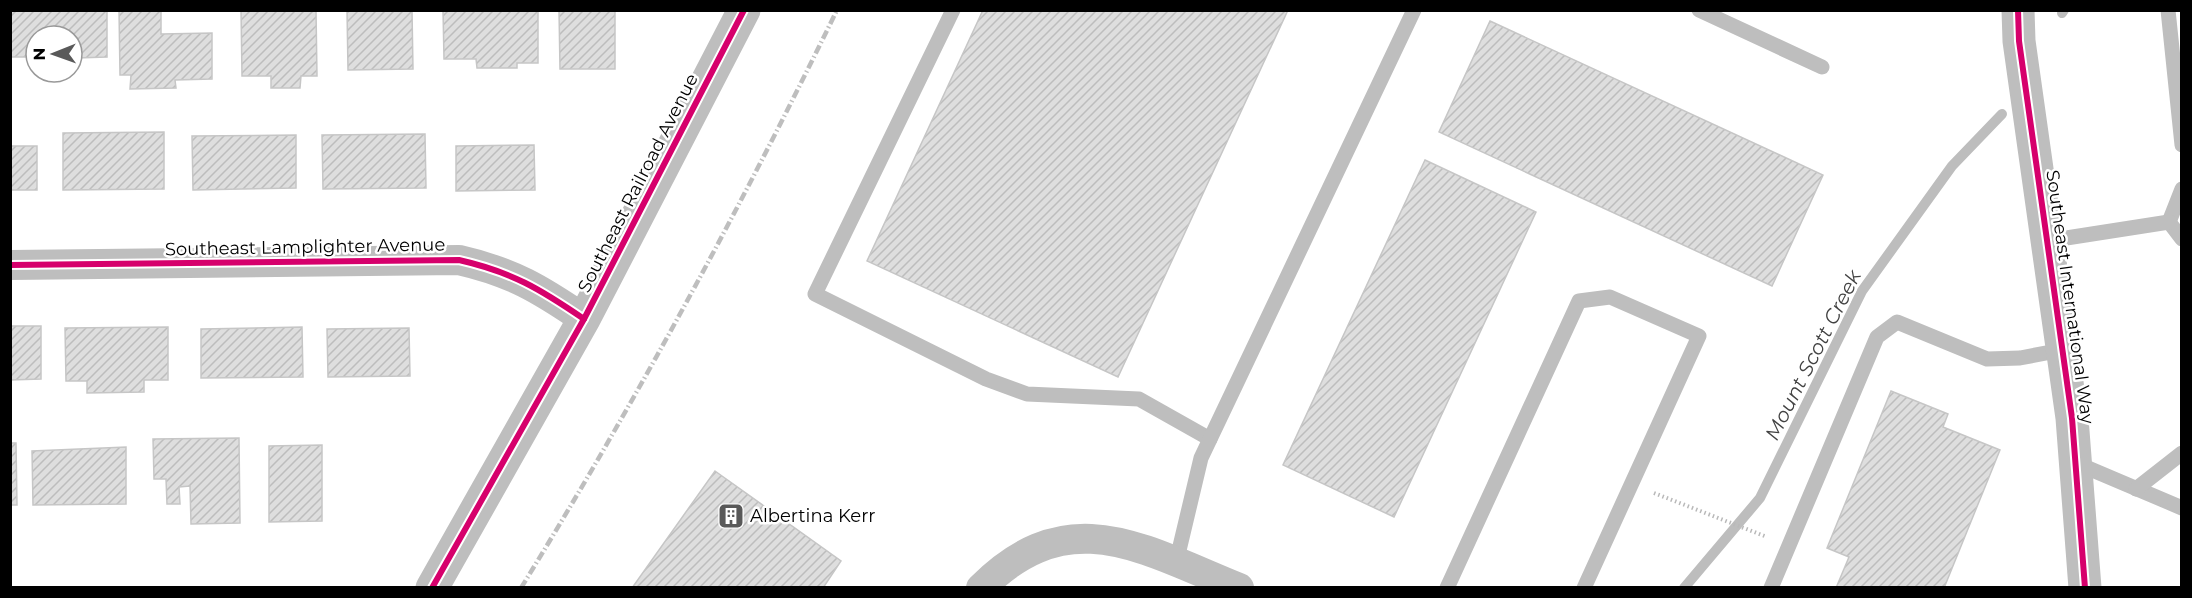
<svg xmlns="http://www.w3.org/2000/svg" width="2192" height="598" viewBox="0 0 2192 598" font-family="Montserrat,sans-serif">
	<style>
		.lines { fill: none; stroke-linecap: round; stroke-linejoin: round }
		.stream { stroke: #bdbdbd; stroke-width: 10 }
		.building { fill: url(#building-hatch); stroke: #c6c6c6; stroke-width: 1.5 }
		.path { stroke: #b9b9b9; stroke-width: 4; stroke-dasharray: 1.5 3; stroke-linecap: butt }
		.service { stroke: #bebebe; stroke-width: 15 }
		.minor { stroke: #bebebe; stroke-width: 30 }
		.tertiary { stroke: #bebebe; stroke-width: 33 }
		.rail { stroke: #bebebe; stroke-width: 4.5; stroke-dasharray: 9 3 1.5 3; stroke-linecap: butt }
		.cycleway-casing { stroke: #fff; stroke-width: 10 }
		.cycleway { stroke: #d6006c; stroke-width: 6 }
		.labels { text-anchor: middle; dominant-baseline: central; stroke-width: 5; stroke-linejoin: round; paint-order: stroke }
		.street-label { font-size: 18px; fill: #000; stroke: #fff }
		.poi-label { font-size: 18px; fill: #000; stroke: #fff; text-anchor: start }
		.water-label { font-size: 20px; font-style: italic; fill: #424242; stroke: #fff }
	</style>
	<defs>
		<pattern id="building-hatch" width="6" height="6" patternUnits="userSpaceOnUse" patternTransform="scale(1.5)"><rect width="6" height="6" fill="#dedede"/><path d="M-1 1l2-2M0 6l6-6M5 7l2-2" fill="none" stroke="#bdbdbd"/></pattern>
	</defs>
	<rect width="100%" height="100%" fill="#fff"/>
	<g class="lines">
		<g class="stream">
			<polyline points="2062,13 2064,10"/>
			<polyline points="1684,588 1760,498 1862,291 1952,166 2002,114"/>
		</g>
	</g>
	<g class="building">
		<polygon points="11,10 107,10 107,57 76,58 76,68 72,68 72,36 36,36 36,68 34,57 11,57"/>
		<polygon points="119,10 161,10 161,34 212,33 212,79 175,80 176,88 130,89 131,75 120,75"/>
		<polygon points="241,10 316,10 317,76 301,76 300,88 271,88 271,76 242,76"/>
		<polygon points="347,10 412,10 413,69 348,70"/>
		<polygon points="443,10 538,10 538,63 517,63 517,68 477,68 476,59 444,59"/>
		<polygon points="559,10 615,10 615,69 560,69"/>
		<polygon points="983,10 1288,10 1118,377 867,261"/>
		<polygon points="1490,21 1823,175 1772,286 1439,132"/>
		<polygon points="164,132 164,189 63,190 63,133"/>
		<polygon points="425,134 426,188 323,189 322,135"/>
		<polygon points="296,135 296,188 193,190 192,136"/>
		<polygon points="534,145 535,190 456,191 456,146"/>
		<rect x="10" y="146" width="27" height="44"/>
		<polygon points="1425,160 1536,212 1394,517 1283,465"/>
		<polygon points="10,326 41,326 41,379 10,380"/>
		<polygon points="168,327 168,380 144,380 144,392 87,393 87,381 66,381 65,328"/>
		<polygon points="302,327 303,377 201,378 201,329"/>
		<polygon points="409,328 410,376 328,377 327,329"/>
		<polygon points="1891,391 1948,414 1943,427 2000,450 1944,588 1836,588 1849,557 1827,548"/>
		<polygon points="239,438 240,523 191,524 190,486 179,487 180,504 167,504 166,479 154,479 153,439"/>
		<polygon points="10,443 16,443 17,505 10,505"/>
		<polygon points="322,445 322,521 269,522 269,446"/>
		<polygon points="126,447 126,504 33,505 32,451"/>
		<polygon points="715,471 841,561 823,588 632,588"/>
	</g>
	<g class="lines">
		<polyline class="path" points="1654,493 1767,537"/>
		<g class="service">
			<polyline points="953,10 815,294 986,379 1027,394 1139,399 1210,439"/>
			<polyline points="1699,10 1822,67"/>
			<polyline points="2168,10 2182,145"/>
			<polyline points="2169,222 2182,189"/>
			<polyline points="2169,222 2182,239"/>
			<polyline points="2047,241 2169,222"/>
			<polyline points="2076,463 2182,508"/>
			<polyline points="2136,489 2182,453"/>
			<polyline points="1176,563 1201,458 1414,10"/>
			<polyline points="1447,588 1579,301 1610,297 1699,336 1584,588"/>
			<polyline points="1771,588 1877,337 1897,322 1987,359 2020,358 2062,350"/>
		</g>
		<g class="minor">
			<path d="M10 265 459 260C512 272 540 289 584 319"/>
			<path d="M981 588C1069 500 1142 549 1239 588"/>
		</g>
		<g class="tertiary">
			<polyline points="2018,10 2019,41 2072,418 2085,588"/>
			<polyline points="432,588 584,319 744,10"/>
		</g>
		<path class="rail" d="M521 588C636 401 741 207 837 10"/>
		<g class="cycleway-casing">
			<g id="cycleway">
				<polyline points="2018,10 2019,41 2072,418 2085,588"/>
				<path d="M10 265 459 260C512 272 540 289 584 319"/>
				<polyline points="432,588 584,319 744,10"/>
			</g>
		</g>
		<use href="#cycleway" class="cycleway"/>
	</g>
	<defs>
		<g id="building-square" transform="scale(1.35)"><rect x="-9" y="-9" width="18" height="18" rx="4" fill="#595959" stroke="#fff"/><path d="M-4-6H4V6H1V3H-1V6H-4ZM-2.5-4.3h1.7v1.8h-1.7ZM.8-4.3h1.7v1.8H.8ZM-2.5-1h1.7V.8h-1.7ZM.8-1h1.7V.8H.8Z" fill="#fff"/></g>
	</defs>
	<g fill-rule="evenodd">
		<use href="#building-square" x="731" y="516"/>
	</g>
	<g class="labels">
		<g class="street-label">
			<text transform="translate(638 183) rotate(-63)">Southeast Railroad Avenue</text>
			<text transform="translate(305 247) rotate(-1)">Southeast Lamplighter Avenue</text>
			<text transform="translate(2070 297) rotate(82)">Southeast International Way</text>
		</g>
		<g class="poi-label">
			<text x="750" y="516">Albertina Kerr</text>
		</g>
		<g class="water-label">
			<text transform="translate(1813 355) rotate(-63)">Mount Scott Creek</text>
		</g>
	</g>
	<rect width="2192" height="598" fill="none" stroke="#000000" stroke-width="24"/>
	<g transform="translate(54 54) rotate(269)"><circle r="28" fill="#ffffff" stroke="#999999" stroke-width="1.5"/>
	<path d="M0-4.5L10 22L0 15L-10 22Z" fill="#595959"/>
	<text y="-9" font-size="16" font-weight="bold" text-anchor="middle" fill="#000000">N</text>
	</g>
</svg>
